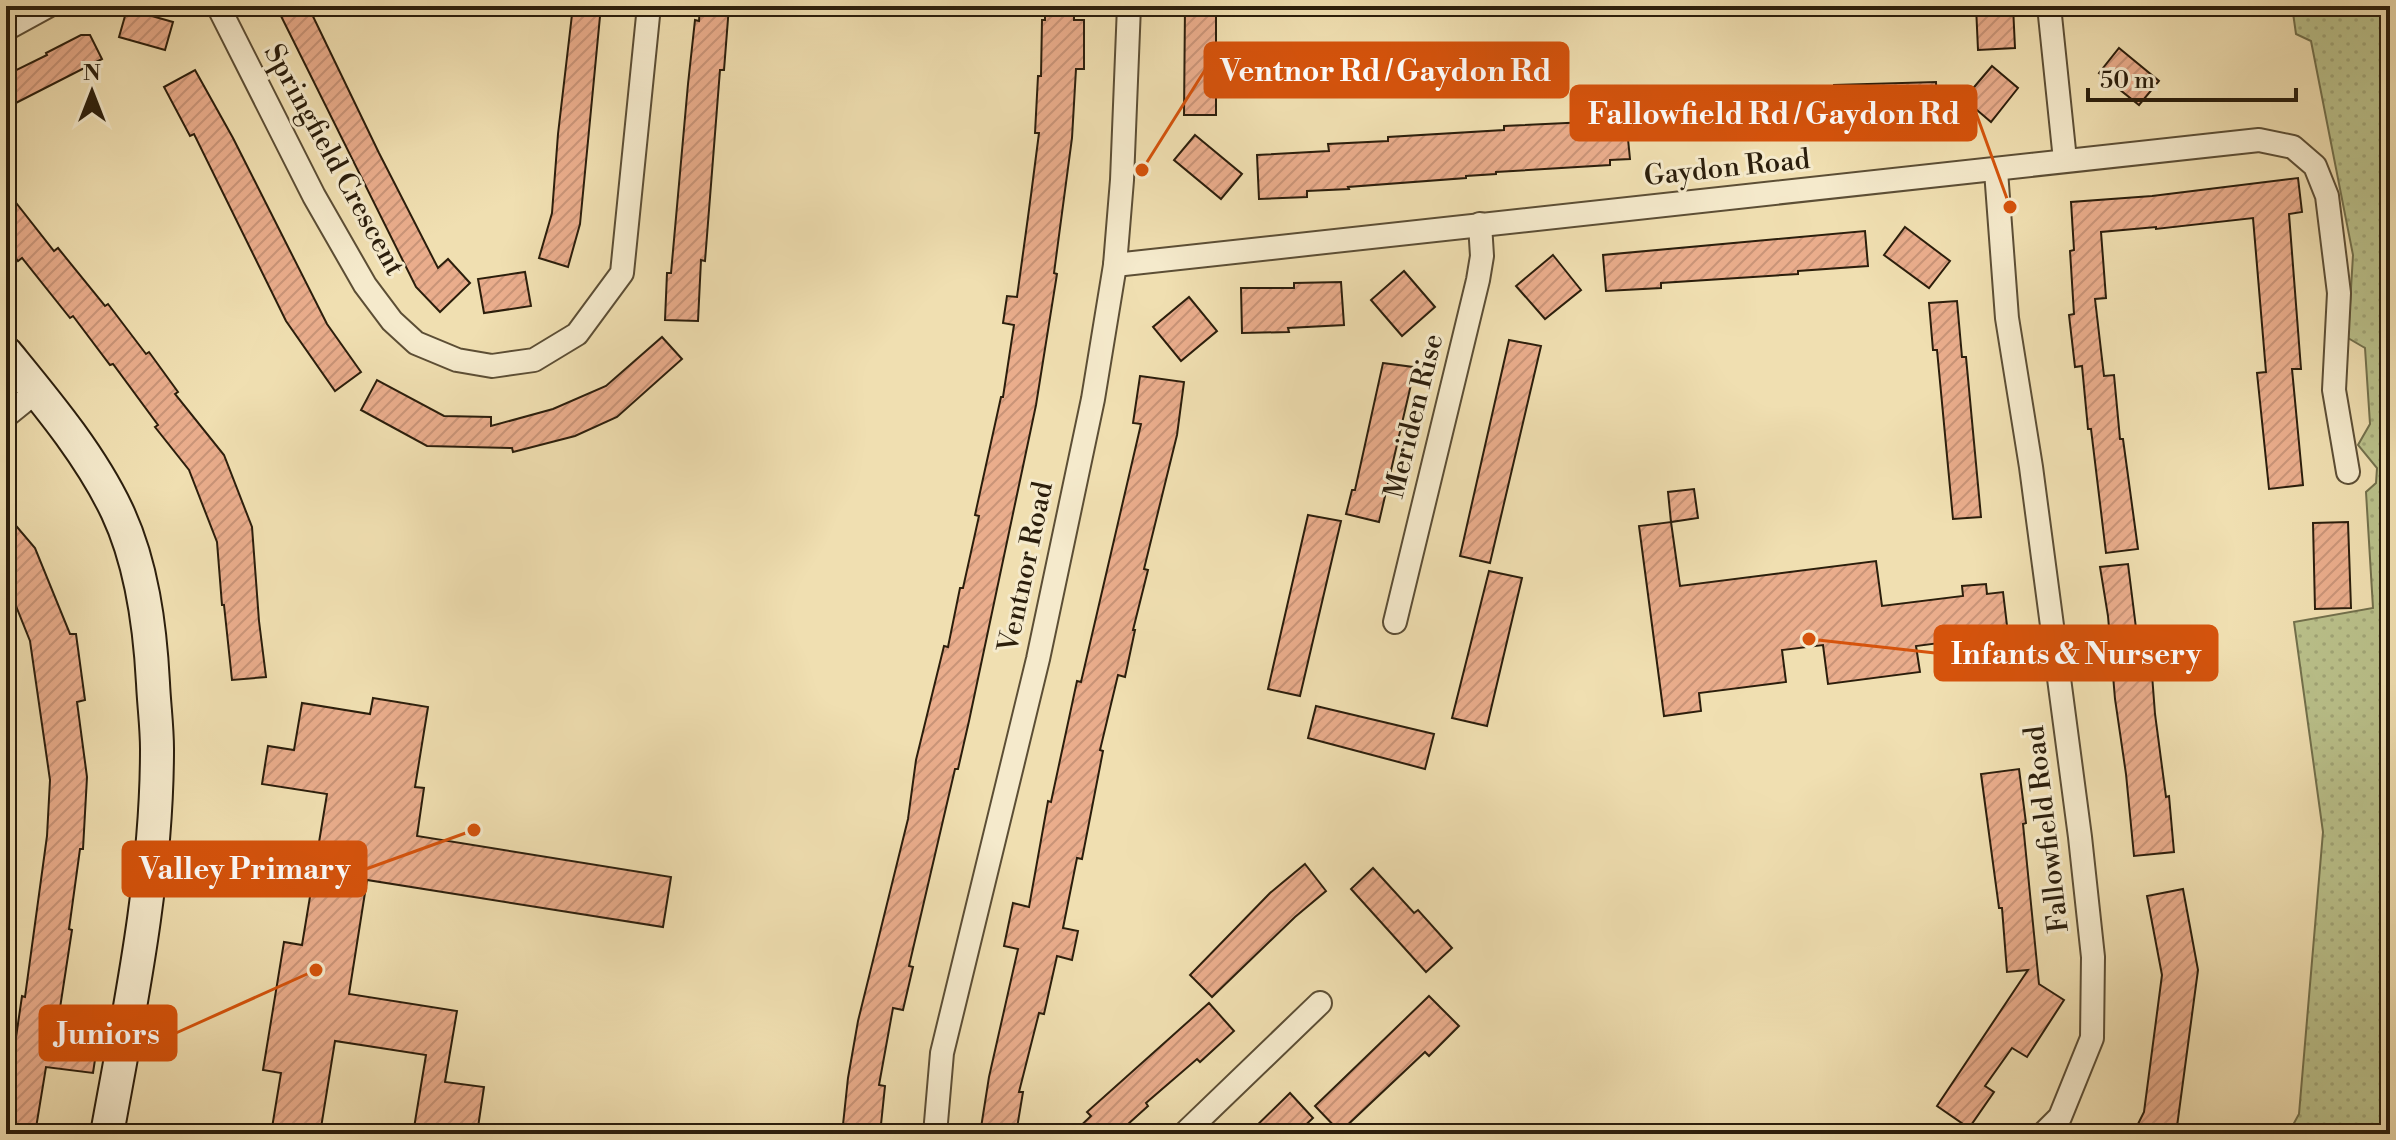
<svg xmlns="http://www.w3.org/2000/svg" width="2396" height="1140" viewBox="0 0 2396 1140" font-family="'Libre Bodoni',serif">
	<style>
		.park { fill: url(#park-dots); stroke: #72704c; stroke-width: 2 }
		.building { fill: url(#building-hatch); stroke: #2b1e0c; stroke-width: 2 }
		.lines { fill: none; stroke-linecap: round; stroke-linejoin: round }
		.street-casing { stroke: #5c4e35; stroke-width: 26 }
		.secondary-casing { stroke: #2b1e0c; stroke-width: 36 }
		.street { stroke: #f5eacc; stroke-width: 22 }
		.secondary { stroke: #f5eacc; stroke-width: 32 }
		.labels { text-anchor: middle; dominant-baseline: central; stroke-width: 6; stroke-linejoin: round; paint-order: stroke }
		.street-label { font-size: 28px; fill: #2b1e0c; stroke: #f5eacc }
		.leader { fill: none; stroke: #d5530c; stroke-width: 3 }
		.callout-dot { fill: #d5530c; stroke: #f5eacc; stroke-width: 3 }
		.callout { fill: #d5530c; stroke: #d5530c; stroke-width: 3 }
		.callout-label { font-size: 30px; text-anchor: middle; font-weight: bold; fill: #fff }
	</style>
	<defs>
		<pattern id="park-dots" width="8" height="8" patternUnits="userSpaceOnUse" patternTransform="scale(2)"><rect width="8" height="8" fill="#bac18b"/><path d="M2 2h.1M6 6h.1" fill="none" stroke="#a0a577" stroke-width="1.8" stroke-linecap="round"/></pattern>
		<pattern id="building-hatch" width="6" height="6" patternUnits="userSpaceOnUse" patternTransform="scale(2)"><rect width="6" height="6" fill="#eaad8c"/><path d="M-1 1l2-2M0 6l6-6M5 7l2-2" fill="none" stroke="#c99478"/></pattern>
	</defs>
	<rect width="100%" height="100%" fill="#f0dfb1"/>
	<filter id="stains"><feTurbulence type="fractalNoise" baseFrequency=".0025" numOctaves="4"/><feColorMatrix values="0 0 0 0 .2 0 0 0 0 .09 0 0 0 0 .02 0 0 0 .5 -.17"/></filter>
	<radialGradient id="worn" r=".72"><stop offset=".6" stop-color="#630" stop-opacity="0"/><stop offset="1" stop-color="#630" stop-opacity=".3"/></radialGradient>
	<polygon class="park" points="2292,6 2390,6 2390,1134 2288,1134 2299,1114 2323,832 2294,622 2373,608 2366,492 2376,483 2377,468 2358,445 2370,424 2365,348 2348,338 2353,255 2311,41 2296,34"/>
	<g class="building">
		<polygon points="276,6 308,6 379,153 438,268 448,259 470,283 440,312 416,287"/>
		<polygon points="573,6 601,6 580,224 568,267 539,258 552,213 558,134"/>
		<polygon points="700,6 729,6 724,70 720,70 705,261 701,260 698,321 665,320 667,273 671,273 688,84 695,20 699,21"/>
		<polygon points="1045,6 1074,6 1074,20 1084,20 1084,69 1076,69 1072,138 1054,273 1057,274 1036,405 969,721 958,769 955,769 909,966 913,967 903,1010 893,1008 879,1085 885,1086 880,1134 842,1134 848,1078 858,1021 908,819 916,760 944,646 948,647 960,588 963,588 979,516 975,515 1001,397 1003,397 1014,325 1003,323 1007,296 1017,297 1031,195 1039,133 1035,133 1038,76 1041,76 1042,20 1045,20"/>
		<polygon points="1185,6 1216,6 1216,115 1184,115"/>
		<polygon points="1976,6 2013,6 2015,48 1978,50"/>
		<polygon points="127,9 173,22 165,50 119,37"/>
		<polygon points="81,35 90,35 102,59 6,108 6,75 47,55 46,53"/>
		<polygon points="2119,48 2159,81 2139,105 2099,73"/>
		<polygon points="1992,66 2018,88 1991,122 1964,99"/>
		<polygon points="195,70 233,138 327,324 361,372 335,391 286,321 194,134 190,136 164,87"/>
		<polygon points="1936,82 1937,106 1928,106 1928,117 1880,118 1881,122 1801,126 1801,133 1736,135 1737,138 1704,140 1704,133 1628,139 1630,159 1610,160 1610,165 1496,172 1496,174 1466,176 1466,178 1348,187 1349,189 1307,191 1307,197 1259,199 1257,155 1329,151 1328,144 1388,141 1388,137 1504,130 1504,126 1609,121 1609,110 1757,101 1757,96 1834,93 1834,85"/>
		<polygon points="1195,135 1242,174 1221,199 1174,160"/>
		<polygon points="2298,178 2302,212 2289,214 2301,369 2292,369 2303,485 2269,489 2257,373 2266,372 2253,218 2156,229 2156,227 2101,232 2106,298 2095,299 2104,376 2114,375 2120,439 2123,439 2138,549 2106,553 2091,429 2088,429 2082,366 2075,367 2069,315 2074,314 2070,251 2074,250 2071,202 2152,196"/>
		<polygon points="6,190 54,251 58,248 105,306 108,304 146,354 149,352 178,392 175,394 224,455 252,527 259,621 266,677 232,680 224,605 222,605 217,542 189,470 155,427 158,425 113,364 110,365 73,316 70,318 22,258 18,261 6,246"/>
		<polygon points="1905,227 1950,261 1929,288 1884,255"/>
		<polygon points="1865,231 1868,266 1798,271 1798,274 1661,283 1661,288 1606,291 1603,255"/>
		<polygon points="1553,255 1581,290 1545,319 1516,286"/>
		<polygon points="1404,271 1435,307 1402,336 1371,300"/>
		<polygon points="525,272 531,306 484,313 478,279"/>
		<polygon points="1341,282 1344,325 1288,328 1289,332 1242,333 1241,288 1294,288 1294,283"/>
		<polygon points="1189,297 1217,331 1181,361 1153,327"/>
		<polygon points="1957,301 1962,357 1966,357 1981,517 1953,519 1937,350 1933,350 1929,303"/>
		<polygon points="662,337 682,359 617,417 575,436 513,452 512,448 427,446 361,410 377,380 444,416 491,417 491,426 553,409 606,386"/>
		<polygon points="1509,340 1541,346 1490,563 1460,556"/>
		<polygon points="1383,363 1413,367 1413,376 1379,522 1346,514 1352,490 1355,490"/>
		<polygon points="1140,376 1184,382 1177,435 1144,569 1148,570 1133,630 1135,630 1125,677 1118,675 1100,750 1103,751 1082,859 1077,858 1063,928 1078,931 1072,960 1057,956 1044,1014 1039,1013 1019,1092 1023,1092 1016,1134 980,1134 989,1077 1018,949 1004,946 1013,903 1029,907 1048,801 1051,802 1077,681 1081,682 1141,424 1133,423"/>
		<polygon points="1694,489 1698,518 1671,522 1668,492"/>
		<polygon points="6,514 35,548 70,634 76,634 85,700 77,702 87,777 83,849 80,849 69,929 72,930 54,1047 96,1053 93,1073 46,1067 35,1134 6,1134 6,1085 8,1071 11,1072 22,996 25,997 47,836 50,780 30,641 6,581"/>
		<polygon points="1308,515 1341,521 1300,696 1268,689"/>
		<polygon points="1671,522 1680,586 1876,561 1882,606 1963,596 1962,586 1986,584 1987,594 2003,592 2008,634 1916,646 1920,672 1828,684 1823,645 1782,650 1786,682 1699,693 1701,711 1664,716 1639,526"/>
		<polygon points="2348,522 2351,608 2315,609 2313,523"/>
		<polygon points="2128,564 2137,636 2149,635 2155,714 2166,797 2169,796 2174,852 2134,856 2126,774 2115,699 2108,616 2100,567"/>
		<polygon points="1489,571 1522,578 1487,726 1452,718"/>
		<polygon points="373,698 428,707 415,787 424,788 417,836 671,877 663,927 367,880 349,994 457,1011 445,1082 484,1087 477,1134 413,1134 426,1055 335,1041 320,1134 271,1134 281,1073 263,1070 284,942 302,945 327,794 262,784 268,746 294,750 302,703 370,714"/>
		<polygon points="1316,706 1434,734 1425,769 1308,738"/>
		<polygon points="2019,769 2026,823 2023,824 2039,984 2064,1000 2027,1057 2012,1048 1985,1086 1994,1092 1969,1128 1937,1106 2028,970 2007,972 2002,908 1999,908 1981,774"/>
		<polygon points="1305,864 1326,891 1295,917 1212,997 1190,975 1270,893"/>
		<polygon points="1373,868 1414,913 1418,910 1452,948 1426,972 1351,889"/>
		<polygon points="2183,889 2198,970 2176,1134 2133,1134 2144,1112 2162,975 2147,896"/>
		<polygon points="1429,996 1459,1026 1429,1056 1425,1052 1340,1132 1315,1106"/>
		<polygon points="1209,1003 1234,1031 1200,1062 1197,1059 1146,1103 1148,1106 1117,1134 1072,1134 1091,1116 1087,1112"/>
		<polygon points="1290,1093 1313,1118 1296,1134 1248,1134"/>
	</g>
	<g class="lines">
		<g class="street-casing">
			<g id="street">
				<polyline points="218,6 314,196 365,285 392,321 416,343 457,360 492,366 534,360 577,334 622,273 649,6"/>
				<polyline points="2049,6 2065,160"/>
				<polyline points="6,29 48,6"/>
				<polyline points="1996,171 2007,318 2031,467 2080,837 2093,957 2092,1038 2060,1117 2043,1134"/>
				<polyline points="1115,265 2259,140 2293,147 2315,166 2327,196 2339,293 2334,390 2348,472"/>
				<polyline points="6,416 37,391"/>
				<polyline points="1395,622 1478,280 1482,256 1480,224"/>
				<polyline points="935,1134 942,1053 1038,659 1093,399 1115,265 1122,180 1129,6"/>
				<polyline points="1184,1134 1320,1003"/>
			</g>
		</g>
		<g class="secondary-casing">
			<path id="secondary" d="M6 353C46 402 90 454 117 511 142 564 150 626 153 683 154 705 157 727 157 749 157 879 130 1007 107 1134"/>
		</g>
		<use href="#street" class="street"/>
		<use href="#secondary" class="secondary"/>
	</g>
	<g class="labels">
		<g class="street-label">
			<text transform="translate(334 160) rotate(61)">Springfield Crescent</text>
			<text transform="translate(1727 168) rotate(-6)">Gaydon Road</text>
			<text transform="translate(1414 416) rotate(-76)">Meriden Rise</text>
			<text transform="translate(1026 567) rotate(-78)">Ventnor Road</text>
			<text transform="translate(2047 829) rotate(-97)">Fallowfield Road</text>
		</g>
	</g>
	<path class="leader" d="M1142 170L1205 70M2010 207L1976 113M1809 639L1935 653M474 830L366 869M316 970L176 1033"/>
	<g class="callout-dot">
		<circle cx="1142" cy="170" r="8"/>
		<circle cx="2010" cy="207" r="8"/>
		<circle cx="1809" cy="639" r="8"/>
		<circle cx="474" cy="830" r="8"/>
		<circle cx="316" cy="970" r="8"/>
	</g>
	<g class="callout">
		<rect x="1205" y="43" width="363" height="54" rx="8"/>
		<rect x="1571" y="86" width="405" height="54" rx="8"/>
		<rect x="1935" y="626" width="282" height="54" rx="8"/>
		<rect x="123" y="842" width="243" height="54" rx="8"/>
		<rect x="40" y="1006" width="136" height="54" rx="8"/>
	</g>
	<g class="callout-label">
		<text x="1386" y="81">Ventnor Rd / Gaydon Rd</text>
		<text x="1774" y="124">Fallowfield Rd / Gaydon Rd</text>
		<text x="2076" y="664">Infants &amp; Nursery</text>
		<text x="245" y="879">Valley Primary</text>
		<text x="108" y="1044">Juniors</text>
	</g>
	<rect width="2396" height="1140" fill="none" stroke="#f0dfb1" stroke-width="32"/>
	<rect x="8" y="8" width="2380" height="1124" fill="none" stroke="#2b1e0c" stroke-width="4"/>
	<rect x="16" y="16" width="2364" height="1108" fill="none" stroke="#2b1e0c" stroke-width="2"/>
	<g transform="translate(92 92)" stroke="#f5eacc" stroke-width="6" paint-order="stroke">
	<path d="M0-6L14 30L0 20L-14 30Z" fill="#2b1e0c"/>
	<text y="-12" font-size="22" font-weight="bold" text-anchor="middle" fill="#2b1e0c">N</text>
	</g>
	<path d="M2088 88v12h208v-12" fill="none" stroke="#2b1e0c" stroke-width="4"/>
	<text x="2100" y="88" font-size="24" fill="#2b1e0c" stroke="#f5eacc" stroke-width="6" paint-order="stroke">50 m</text>
	<rect width="100%" height="100%" filter="url(#stains)"/>
	<rect width="100%" height="100%" fill="url(#worn)"/>
</svg>
